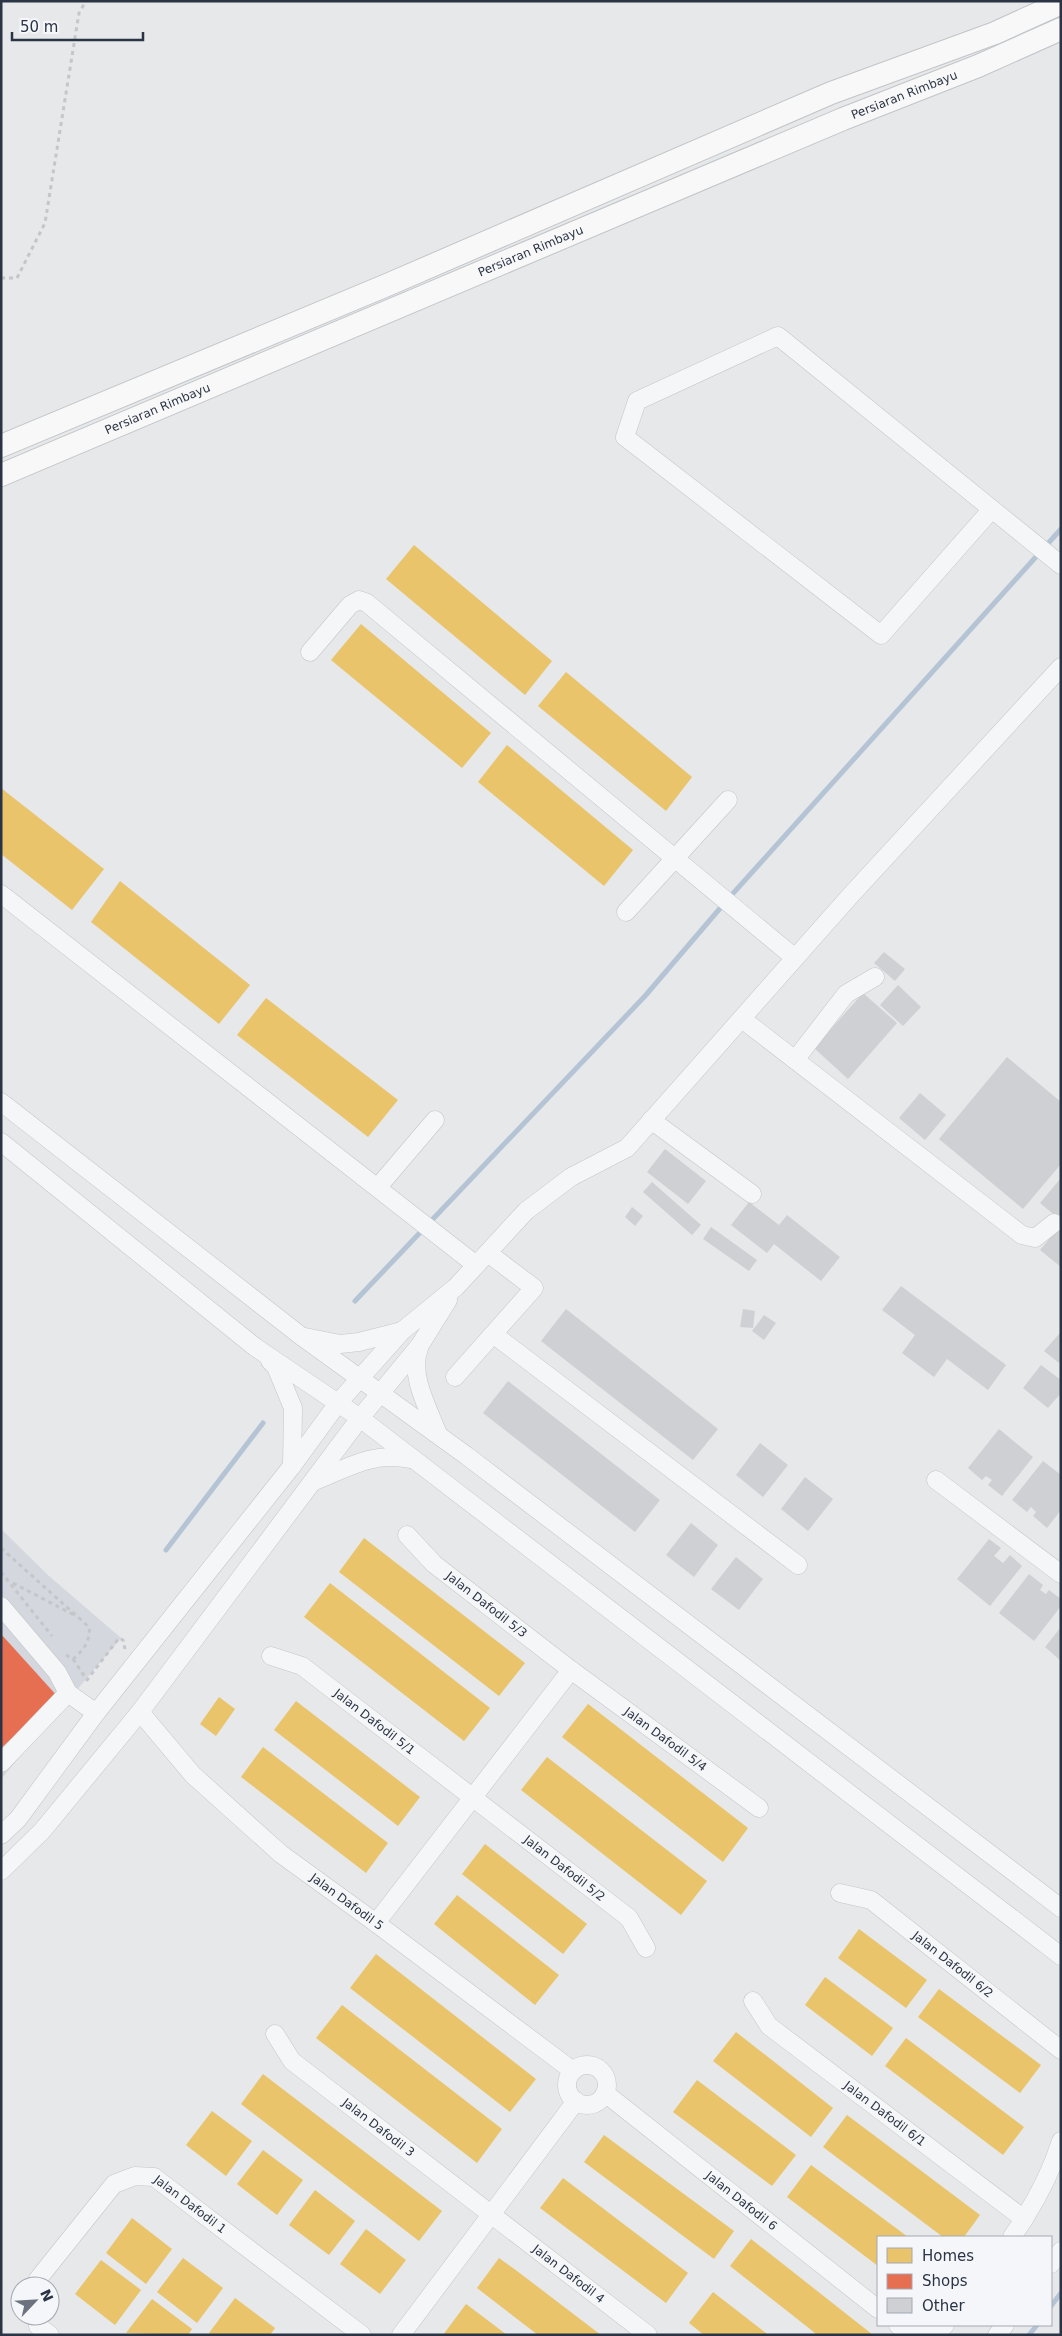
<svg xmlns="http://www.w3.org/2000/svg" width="1062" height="2336" viewBox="0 0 1062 2336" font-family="'DejaVu Sans',sans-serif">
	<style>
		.built { fill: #d4d7dd }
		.homes { fill: #e9c46a }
		.shops { fill: #e76f51 }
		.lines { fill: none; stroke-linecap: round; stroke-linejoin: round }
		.stream { stroke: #b4c4d5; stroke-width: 5 }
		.building { fill: #ced0d3 }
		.minor-casing { stroke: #c4c6c8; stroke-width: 19 }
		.major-casing { stroke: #c2c5c8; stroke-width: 24 }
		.path { stroke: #c5c6ca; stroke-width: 3; stroke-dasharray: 4 4; stroke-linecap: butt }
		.minor { stroke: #f5f6f7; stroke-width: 18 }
		.major { stroke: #f8f8f8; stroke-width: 22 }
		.labels { text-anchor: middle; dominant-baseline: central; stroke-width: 5; stroke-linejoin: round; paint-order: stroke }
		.street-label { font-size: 12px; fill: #2b3445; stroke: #f4f6f9 }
	</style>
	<rect width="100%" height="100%" fill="#e6e8ea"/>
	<polygon class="built" points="1,1529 49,1576 121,1638 1,1779"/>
	<g class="homes">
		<polygon points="414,545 552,661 525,695 386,579"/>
		<polygon points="361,624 491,733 462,768 331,660"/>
		<polygon points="566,672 692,777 666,811 538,706"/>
		<polygon points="507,745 633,850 604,886 478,782"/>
		<polygon points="1,788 104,869 72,910 1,854"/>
		<polygon points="120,881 250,985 219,1024 91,922"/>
		<polygon points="266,998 398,1100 368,1137 237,1035"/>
		<polygon points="364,1538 525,1663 499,1696 339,1572"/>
		<polygon points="330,1583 490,1708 464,1741 304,1617"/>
		<polygon points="219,1697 235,1709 216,1736 200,1724"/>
		<polygon points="296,1701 420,1797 398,1826 274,1730"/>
		<polygon points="588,1704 748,1828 723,1862 562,1737"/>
		<polygon points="263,1747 388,1843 366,1873 241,1777"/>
		<polygon points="547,1757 707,1881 681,1915 521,1790"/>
		<polygon points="485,1844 587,1924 563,1954 462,1874"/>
		<polygon points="457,1895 559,1975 535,2005 434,1924"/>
		<polygon points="859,1929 927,1980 906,2008 838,1958"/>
		<polygon points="376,1954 536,2079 510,2112 350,1988"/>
		<polygon points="825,1977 893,2028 872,2056 805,2005"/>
		<polygon points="939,1989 1041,2065 1020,2093 918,2017"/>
		<polygon points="342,2005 502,2129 477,2163 316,2038"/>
		<polygon points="736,2032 833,2108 811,2137 713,2061"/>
		<polygon points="906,2038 1024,2127 1003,2155 885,2066"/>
		<polygon points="263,2074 442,2211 419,2241 241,2104"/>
		<polygon points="697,2080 796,2155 772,2186 673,2112"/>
		<polygon points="212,2111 252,2141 226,2176 186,2145"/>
		<polygon points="847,2115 980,2215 964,2237 943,2237 823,2147"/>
		<polygon points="604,2135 734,2231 714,2259 584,2162"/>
		<polygon points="263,2150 303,2180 277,2215 237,2184"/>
		<polygon points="811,2165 908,2237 878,2237 878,2266 787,2197"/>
		<polygon points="563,2178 688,2273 666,2303 540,2208"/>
		<polygon points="315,2190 355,2221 329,2255 289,2225"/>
		<polygon points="132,2218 172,2249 146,2284 106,2253"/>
		<polygon points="366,2229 406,2260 380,2294 340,2264"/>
		<polygon points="751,2239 783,2264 873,2335 817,2335 810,2329 730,2266"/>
		<polygon points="183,2258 223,2288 197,2323 157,2292"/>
		<polygon points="499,2258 517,2271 601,2335 538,2335 477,2288"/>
		<polygon points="101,2260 141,2290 115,2325 75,2294"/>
		<polygon points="713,2292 766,2333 768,2335 704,2335 689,2323"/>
		<polygon points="235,2298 275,2328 270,2335 212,2335 209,2333"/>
		<polygon points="152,2299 192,2329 188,2335 126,2333"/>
		<polygon points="466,2304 486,2319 507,2335 443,2335"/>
	</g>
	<polygon class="shops" points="1,1634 58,1697 1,1748"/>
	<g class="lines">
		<g class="stream">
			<polyline points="355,1301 645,996 728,899 1061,529"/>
			<polyline points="166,1550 263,1423"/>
			<polyline points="1051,2306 1061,2293"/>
			<polyline points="1029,2335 1037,2325"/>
		</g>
	</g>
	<g class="building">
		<polygon points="884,952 905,969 895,981 874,963"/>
		<polygon points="898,985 921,1007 903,1026 880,1005"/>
		<polygon points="863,993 897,1023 848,1079 814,1048"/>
		<polygon points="1007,1057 1061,1102 1061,1164 1023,1209 939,1139"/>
		<polygon points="920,1093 946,1115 925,1140 899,1118"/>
		<polygon points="665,1149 706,1181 688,1204 647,1172"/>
		<polygon points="1061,1178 1061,1215 1058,1218 1040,1203"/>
		<polygon points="652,1182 701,1225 692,1235 643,1192"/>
		<polygon points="749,1202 779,1225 787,1215 840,1257 821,1281 774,1244 767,1253 731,1225"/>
		<polygon points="632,1207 643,1216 635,1226 625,1217"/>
		<polygon points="1061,1225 1061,1267 1040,1250"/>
		<polygon points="711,1227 757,1260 749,1271 703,1239"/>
		<polygon points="901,1286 1006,1365 988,1390 947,1359 934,1377 902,1353 915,1335 882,1310"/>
		<polygon points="566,1309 718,1429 693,1460 541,1341"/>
		<polygon points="743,1309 755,1311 753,1328 740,1327"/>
		<polygon points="764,1315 776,1323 764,1340 752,1331"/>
		<polygon points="1060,1333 1061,1361 1059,1363 1044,1351"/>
		<polygon points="1041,1365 1061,1380 1061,1393 1048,1408 1023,1388"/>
		<polygon points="508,1381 660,1500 635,1532 483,1413"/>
		<polygon points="999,1429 1033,1457 1002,1496 988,1485 992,1480 986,1476 982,1480 968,1468"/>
		<polygon points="760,1443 788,1465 763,1497 736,1475"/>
		<polygon points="1043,1461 1061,1475 1061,1510 1047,1528 1033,1516 1036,1512 1031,1507 1027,1512 1012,1500"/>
		<polygon points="805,1477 833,1499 808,1531 781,1509"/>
		<polygon points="691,1523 718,1545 694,1577 666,1555"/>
		<polygon points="989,1539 1001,1548 994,1556 1003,1563 1010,1555 1022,1566 990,1606 957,1579"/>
		<polygon points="736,1557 763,1579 739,1610 711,1589"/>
		<polygon points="1029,1574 1043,1585 1040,1590 1046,1594 1049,1590 1061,1599 1061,1606 1034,1641 999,1613"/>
		<polygon points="1061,1627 1061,1661 1045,1647"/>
	</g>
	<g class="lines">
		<g class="minor-casing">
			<g id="minor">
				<polyline points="992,509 881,635 625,437 637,401 778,336 1061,565"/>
				<polyline points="310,652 350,605 359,600 367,603 795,958"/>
				<polyline points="1,894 476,1265"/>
				<polyline points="626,912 728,800"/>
				<polyline points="742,1019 1022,1235 1035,1238 1054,1223"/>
				<polyline points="795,1060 846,994 875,977"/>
				<polyline points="1,1102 301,1336 467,1456 1061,1908"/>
				<polyline points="651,1120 752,1194"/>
				<polyline points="1,1142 255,1347 360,1418 1061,1956"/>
				<polyline points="378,1187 435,1120"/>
				<polyline points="493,1334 798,1565"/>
				<polyline points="305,1337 340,1344 359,1342 402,1331"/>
				<path d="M419 1348C409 1375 428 1408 438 1434"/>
				<polyline points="270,1361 276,1367 293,1408 292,1466"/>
				<polyline points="455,1377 534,1288 488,1253"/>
				<polyline points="936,1480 1061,1574"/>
				<path d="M314 1481C348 1468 373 1451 410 1459"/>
				<path id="s1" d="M407 1535 434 1564 571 1670 759 1808"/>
				<polyline points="1,1606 57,1672 68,1693 96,1713"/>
				<path id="s2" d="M271 1656 302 1666 629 1918 646 1948"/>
				<path id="s3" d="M140 1712 193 1775 281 1854 376 1923 573 2071"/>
				<polyline points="1,1763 68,1693"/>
				<polyline points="1,1835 18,1819 96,1713 292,1466 338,1403 402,1331 456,1287 526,1211 571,1177 627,1148 850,896 1061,667"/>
				<polyline points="1,1871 42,1831 140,1712 360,1418 420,1345 448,1300"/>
				<path id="s4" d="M840 1893 871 1900 1061 2050"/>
				<polyline points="376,1923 571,1670"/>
				<path id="s5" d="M753 2001 769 2026 1024 2219"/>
				<path id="s6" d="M275 2034 292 2061 648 2335"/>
				<circle cx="587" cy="2085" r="20"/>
				<path id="s7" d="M605 2093 878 2309"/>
				<path d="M1012 2237C1033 2207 1050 2176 1061 2141"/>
				<polyline points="1051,2264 1061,2251"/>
				<path id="s8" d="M35 2286 38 2279 114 2184 135 2176 154 2177 362 2335"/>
				<polyline points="37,2316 38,2326 50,2335"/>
				<path d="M898 2325C910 2334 934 2335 945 2325"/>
				<polyline points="401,2335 576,2101"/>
				<polyline points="997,2335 1005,2325"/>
			</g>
		</g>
		<g class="major-casing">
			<g id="major">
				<polyline points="1,446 387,285 831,93 995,33 1061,3"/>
				<path id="s9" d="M1 475 843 119 978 66 1061 29"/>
			</g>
		</g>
		<g class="path">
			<polyline points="1,278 17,278 45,223 79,13 86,1"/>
			<path d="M1 1548 89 1627C91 1640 83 1651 73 1659L66 1655"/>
			<polyline points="1,1572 52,1636"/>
			<polyline points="13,1583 76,1616"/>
			<polyline points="73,1659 87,1680 119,1638 123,1640 125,1649"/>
		</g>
		<use href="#minor" class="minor"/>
		<use href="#major" class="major"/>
	</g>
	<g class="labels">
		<g class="street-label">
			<text stroke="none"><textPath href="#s9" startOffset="980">Persiaran Rimbayu</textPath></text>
			<text stroke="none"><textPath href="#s9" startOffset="575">Persiaran Rimbayu</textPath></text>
			<text stroke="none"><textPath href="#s9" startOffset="170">Persiaran Rimbayu</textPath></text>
			<text stroke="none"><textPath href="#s1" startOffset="106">Jalan Dafodil 5/3</textPath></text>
			<text stroke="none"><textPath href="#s2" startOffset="124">Jalan Dafodil 5/1</textPath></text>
			<text stroke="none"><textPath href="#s1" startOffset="330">Jalan Dafodil 5/4</textPath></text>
			<text stroke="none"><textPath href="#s2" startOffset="364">Jalan Dafodil 5/2</textPath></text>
			<text stroke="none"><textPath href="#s3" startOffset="282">Jalan Dafodil 5</textPath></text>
			<text stroke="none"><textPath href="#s4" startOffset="136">Jalan Dafodil 6/2</textPath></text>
			<text stroke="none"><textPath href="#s5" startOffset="175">Jalan Dafodil 6/1</textPath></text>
			<text stroke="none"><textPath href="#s6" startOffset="141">Jalan Dafodil 3</textPath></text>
			<text stroke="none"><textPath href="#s7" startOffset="174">Jalan Dafodil 6</textPath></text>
			<text stroke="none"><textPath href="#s8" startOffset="216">Jalan Dafodil 1</textPath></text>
			<text stroke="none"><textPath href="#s6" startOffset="381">Jalan Dafodil 4</textPath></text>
		</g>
	</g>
	<rect width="1062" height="2336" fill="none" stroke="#2b3445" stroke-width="5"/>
	<rect x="877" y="2236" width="175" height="90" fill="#f4f6f9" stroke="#a4a8b1"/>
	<rect x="887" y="2248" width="25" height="15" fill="#e9c46a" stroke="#a4a8b1"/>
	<text x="922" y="2261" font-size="15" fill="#2b3445">Homes</text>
	<rect x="887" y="2274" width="25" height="15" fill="#e76f51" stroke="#a4a8b1"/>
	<text x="922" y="2286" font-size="15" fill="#2b3445">Shops</text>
	<rect x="887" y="2298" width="25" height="15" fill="#ced0d3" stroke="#a4a8b1"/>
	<text x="922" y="2311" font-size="15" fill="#2b3445">Other</text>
	<g transform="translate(35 2301) rotate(65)"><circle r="24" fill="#f4f6f9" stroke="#a4a8b1"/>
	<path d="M0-4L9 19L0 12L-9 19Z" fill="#6c737f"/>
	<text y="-8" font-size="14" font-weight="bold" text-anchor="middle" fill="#2b3445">N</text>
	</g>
	<path d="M12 32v8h131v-8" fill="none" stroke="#2b3445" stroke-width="2.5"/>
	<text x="20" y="32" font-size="15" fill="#2b3445" stroke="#f4f6f9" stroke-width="4" paint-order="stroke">50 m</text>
</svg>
